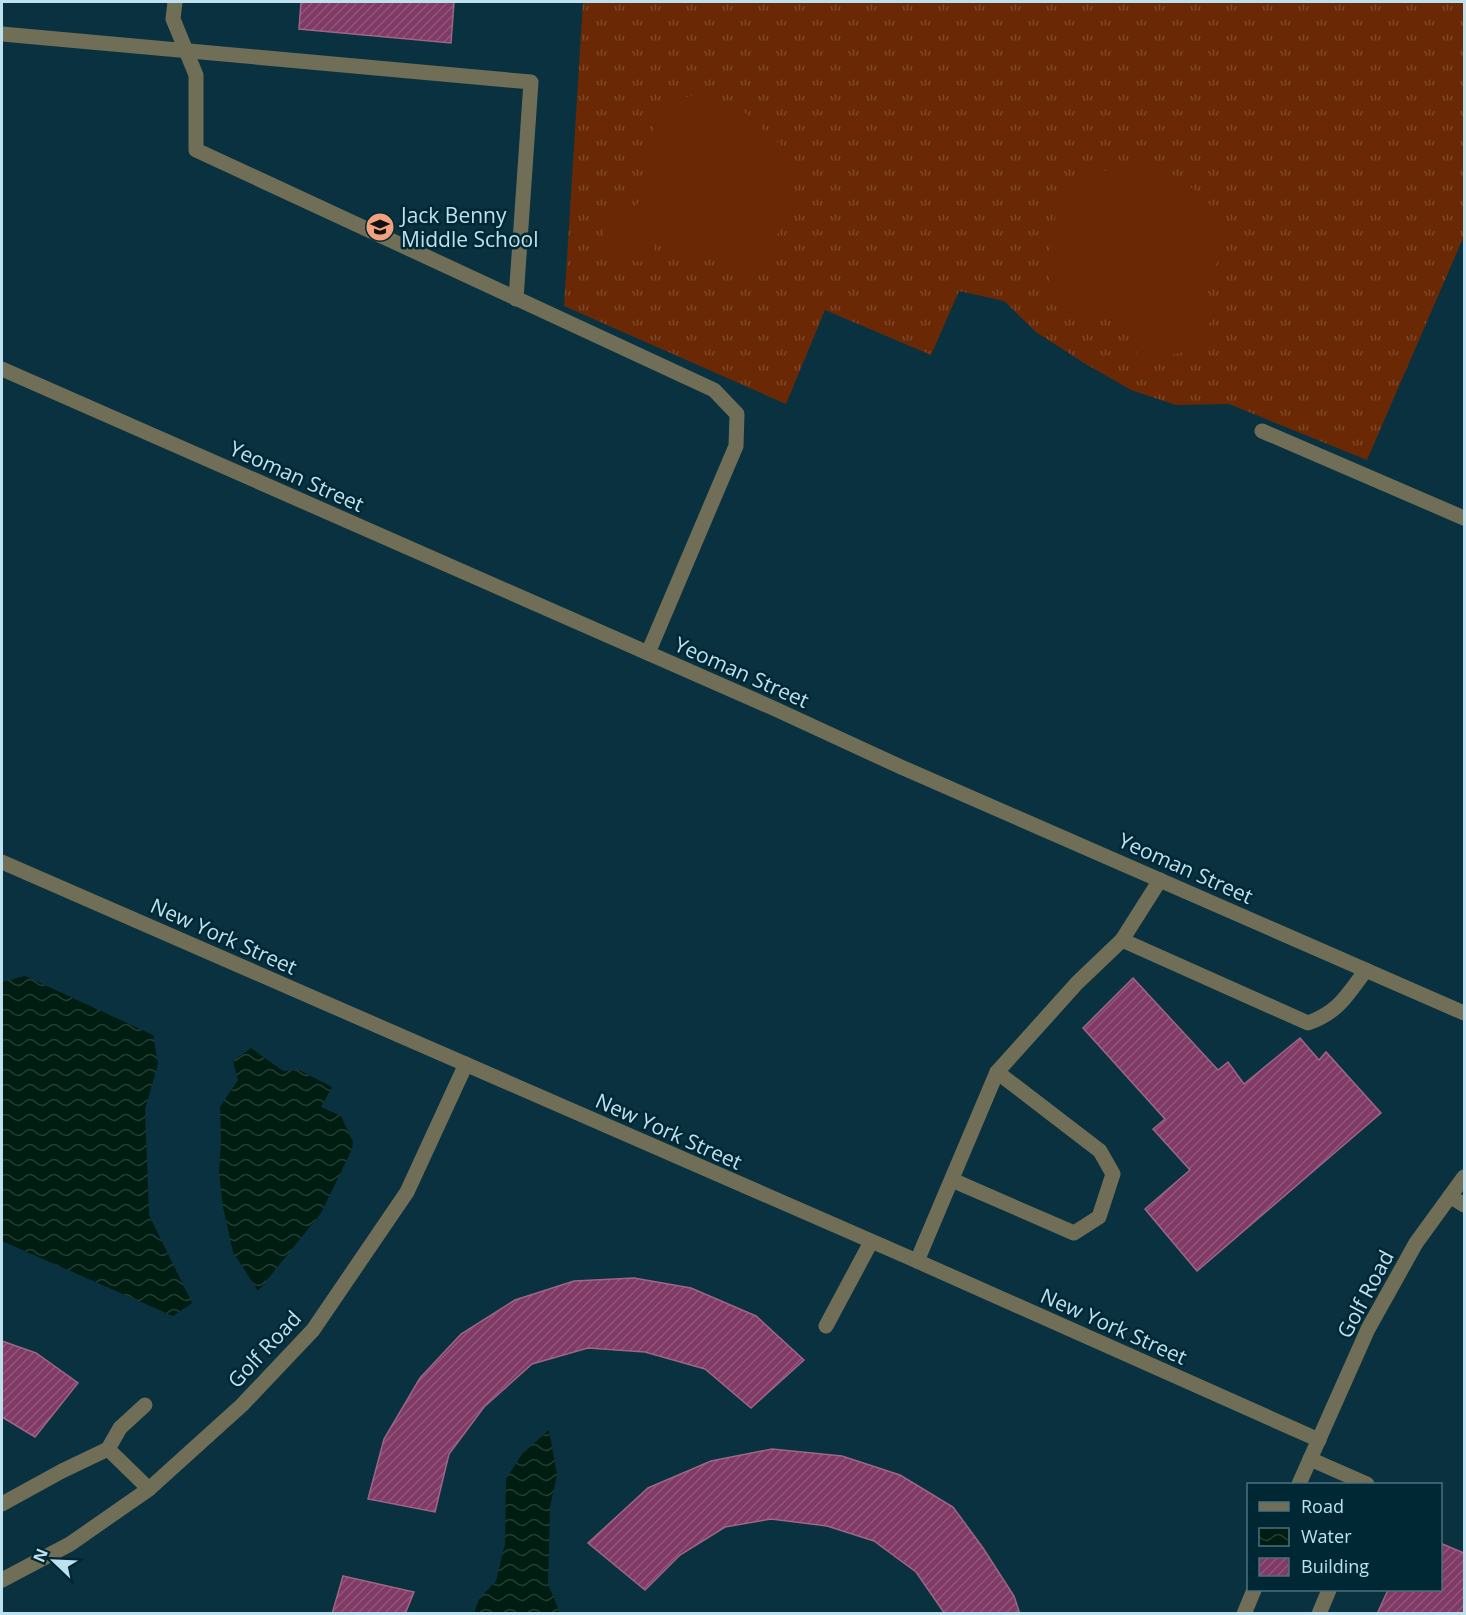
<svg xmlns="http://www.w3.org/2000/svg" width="1466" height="1615" viewBox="0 0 1466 1615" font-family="'Open Sans',sans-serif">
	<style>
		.grass { fill: url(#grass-tufts) }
		.garden { fill: #6a2904 }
		.water { fill: url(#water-waves) }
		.building { fill: url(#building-hatch); stroke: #9d6686; stroke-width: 1.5 }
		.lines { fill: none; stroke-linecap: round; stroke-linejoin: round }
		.minor { stroke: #706e56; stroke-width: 15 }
		.labels { text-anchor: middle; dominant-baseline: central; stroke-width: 5; stroke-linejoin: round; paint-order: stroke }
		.poi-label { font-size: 21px; fill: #bee1ef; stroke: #002734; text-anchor: start }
		.street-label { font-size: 21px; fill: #bee1ef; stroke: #002734 }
	</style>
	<defs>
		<pattern id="grass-tufts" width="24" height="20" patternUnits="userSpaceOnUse" patternTransform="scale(1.5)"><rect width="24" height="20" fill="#6a2904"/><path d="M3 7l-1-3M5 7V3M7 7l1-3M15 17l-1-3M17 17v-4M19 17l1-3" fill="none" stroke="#7e4829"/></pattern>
		<pattern id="water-waves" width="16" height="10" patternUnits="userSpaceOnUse" patternTransform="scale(1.5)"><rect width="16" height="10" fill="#001d12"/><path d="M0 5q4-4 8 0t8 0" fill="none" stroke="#233e35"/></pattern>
		<pattern id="building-hatch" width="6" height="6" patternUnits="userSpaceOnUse" patternTransform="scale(1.5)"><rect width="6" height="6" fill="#803a65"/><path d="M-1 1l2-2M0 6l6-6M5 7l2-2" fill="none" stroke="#90567b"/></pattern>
	</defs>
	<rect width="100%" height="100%" fill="#09313f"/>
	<polygon class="grass" points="583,2 1464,2 1464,236 1367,460 1229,404 1176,405 1131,390 1084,363 1036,332 1004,301 959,291 931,355 825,310 786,404 564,306"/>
	<g class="garden">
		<path d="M693 95 716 101 744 112 785 149 790 175 786 219 769 248 750 270 655 243 652 262C641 261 623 263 614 255 603 247 600 220 608 210 611 206 616 203 619 200L635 209 643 194 654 125 673 102Z"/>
		<polygon points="1143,164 1178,177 1204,198 1219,216 1226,245 1199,299 1216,310 1196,349 1140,362 1128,322 1065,311 1047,273 1057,207 1097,172"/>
	</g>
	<g class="water">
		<polygon points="25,976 153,1035 158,1064 145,1109 149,1215 192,1303 173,1316 2,1241 2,982"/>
		<polygon points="251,1048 283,1071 299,1070 332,1087 321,1107 341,1116 353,1142 352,1149 321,1213 258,1291 233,1252 223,1207 219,1172 221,1142 220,1107 238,1080 233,1061"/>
		<polygon points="549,1430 557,1475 550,1507 548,1584 560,1613 474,1613 479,1599 496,1581 505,1544 506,1479 522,1454"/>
	</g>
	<g class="building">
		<polygon points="301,2 454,2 451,43 299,29"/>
		<polygon points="1133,978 1218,1070 1228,1062 1244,1084 1300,1038 1319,1060 1326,1052 1381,1113 1197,1271 1145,1209 1190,1170 1153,1129 1165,1119 1083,1028"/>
		<polygon points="634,1278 691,1288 756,1316 804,1360 751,1408 705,1369 645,1352 588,1348 532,1364 484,1407 449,1454 435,1512 368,1499 384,1439 420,1378 461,1334 515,1300 574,1281"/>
		<polygon points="2,1341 36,1353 78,1383 35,1437 2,1417"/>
		<polygon points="772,1449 842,1456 900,1475 953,1507 983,1548 1014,1596 1020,1614 945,1614 916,1572 874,1541 827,1526 771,1519 725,1527 680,1555 645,1590 588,1543 648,1488 711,1461"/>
		<polygon points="1440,1543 1464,1553 1464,1614 1377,1614 1388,1590 1440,1590"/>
		<polygon points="343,1576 414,1592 405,1614 332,1614"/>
	</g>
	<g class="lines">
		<g class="minor">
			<polyline points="175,2 173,19 196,75 196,150 714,390 737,414 736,446 648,653"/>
			<polyline points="2,34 531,82 516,299"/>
			<polyline points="2,369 773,708 901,767 1464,1013"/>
			<polyline points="1262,431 1464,518"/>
			<polyline points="2,862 917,1261 1319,1440"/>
			<path d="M1122 940 1308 1023C1339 1012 1347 995 1366 970"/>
			<polyline points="952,1180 1074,1233 1099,1217 1113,1174 1100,1151 997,1072"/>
			<polyline points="1450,1196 1464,1205"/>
			<polyline points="917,1261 997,1072 1077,983 1122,940 1160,880"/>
			<polyline points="826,1326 871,1242"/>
			<polyline points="108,1449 120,1428 145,1405"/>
			<polyline points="1310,1459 1367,1484"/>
			<polyline points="1299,1484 1368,1329 1416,1243 1464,1177"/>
			<polyline points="2,1504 62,1471 108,1449 149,1489"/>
			<polyline points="2,1580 70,1544 149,1489 242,1405 313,1330 407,1192 466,1064"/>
			<polyline points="1244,1614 1254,1590"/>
			<polyline points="1319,1614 1329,1590"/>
		</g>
	</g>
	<defs>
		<g id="school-disc" transform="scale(1.5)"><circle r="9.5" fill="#f1a17d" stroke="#002734"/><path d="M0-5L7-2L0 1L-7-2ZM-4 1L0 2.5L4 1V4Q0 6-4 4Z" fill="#111"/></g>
	</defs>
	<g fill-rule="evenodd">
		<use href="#school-disc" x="380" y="227"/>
	</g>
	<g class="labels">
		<g class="poi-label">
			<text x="401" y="215">Jack Benny<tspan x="401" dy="24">Middle School</tspan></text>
		</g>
		<g class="street-label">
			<text transform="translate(297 476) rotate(24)">Yeoman Street</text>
			<text transform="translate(742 672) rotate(24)">Yeoman Street</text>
			<text transform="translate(1186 868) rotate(24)">Yeoman Street</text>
			<text transform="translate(224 936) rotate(24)">New York Street</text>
			<text transform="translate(669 1131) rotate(24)">New York Street</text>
			<text transform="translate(1365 1294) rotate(-62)">Golf Road</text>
			<text transform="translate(1114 1326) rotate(24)">New York Street</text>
			<text transform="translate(264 1349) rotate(-47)">Golf Road</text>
		</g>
	</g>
	<rect width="1466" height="1615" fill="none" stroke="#bee1ef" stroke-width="6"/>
	<rect x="1247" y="1483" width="195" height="108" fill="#002734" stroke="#4c717f" stroke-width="1.5"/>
	<rect x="1259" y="1502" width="30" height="9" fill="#706e56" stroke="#4c717f" stroke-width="1.5"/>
	<text x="1301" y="1513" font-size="18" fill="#bee1ef">Road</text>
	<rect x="1259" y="1528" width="30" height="18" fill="url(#water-waves)" stroke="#4c717f" stroke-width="1.5"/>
	<text x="1301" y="1543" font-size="18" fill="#bee1ef">Water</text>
	<rect x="1259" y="1558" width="30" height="18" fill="url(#building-hatch)" stroke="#4c717f" stroke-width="1.5"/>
	<text x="1301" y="1573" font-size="18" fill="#bee1ef">Building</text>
	<g transform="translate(54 1561) rotate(293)" stroke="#002734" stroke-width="4.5" paint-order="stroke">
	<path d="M0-4.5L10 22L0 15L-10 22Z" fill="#bee1ef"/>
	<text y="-9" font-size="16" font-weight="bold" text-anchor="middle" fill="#bee1ef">N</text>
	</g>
</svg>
